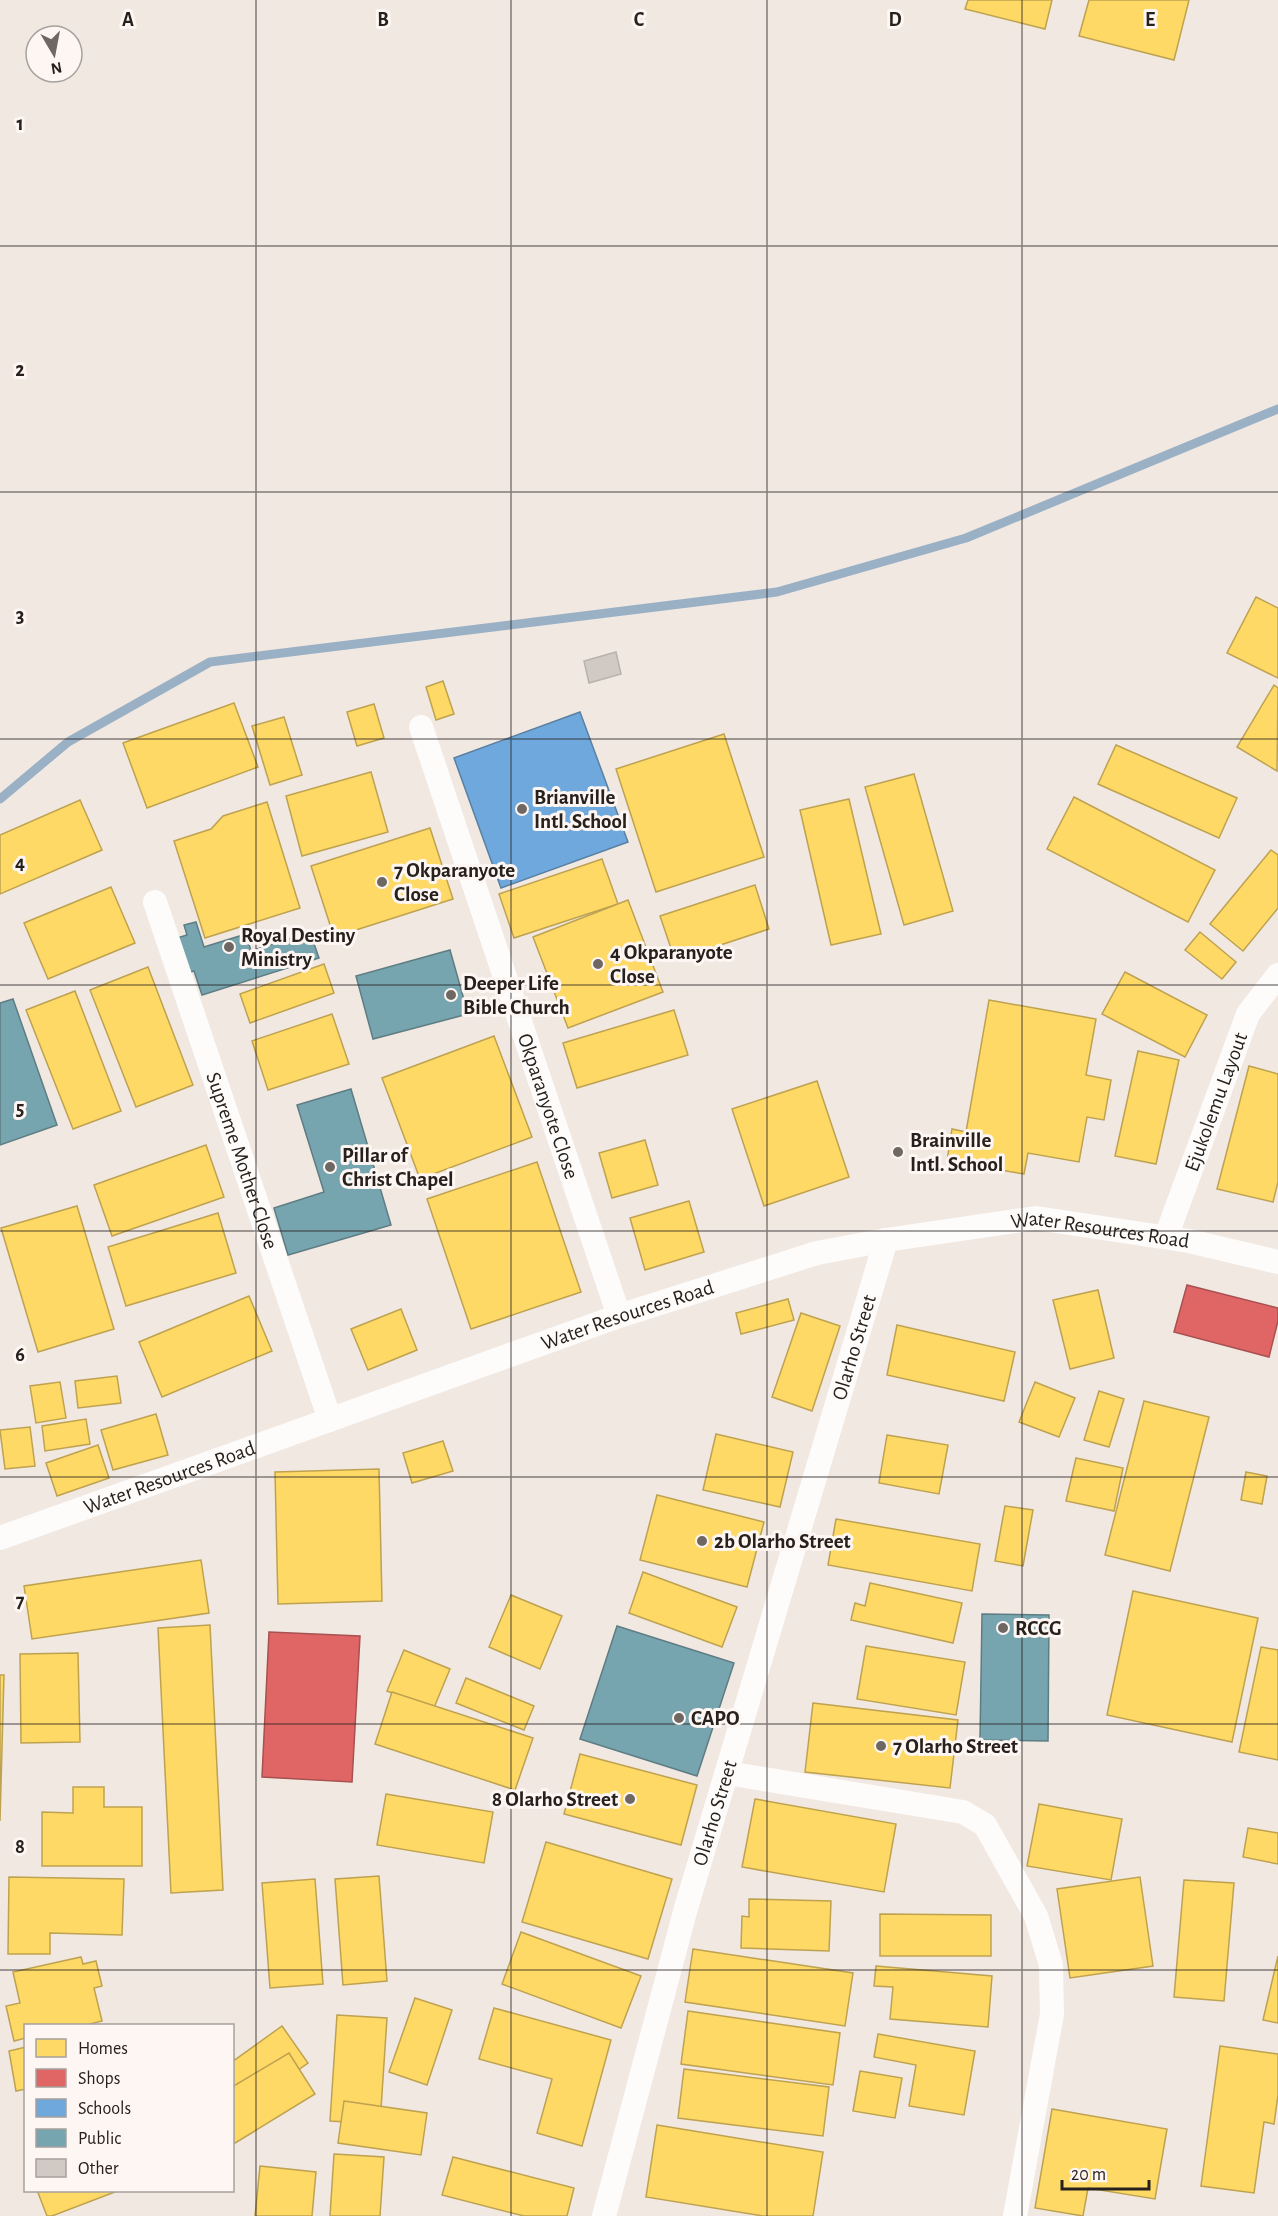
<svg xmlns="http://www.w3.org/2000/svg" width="1278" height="2216" viewBox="0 0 1278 2216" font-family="'Alegreya Sans',sans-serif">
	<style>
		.homes { fill: #ffd966; stroke: #bea250; stroke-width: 1.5 }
		.shops { fill: #e06666; stroke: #a85150; stroke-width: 1.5 }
		.schools { fill: #6fa8dc; stroke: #5980a3; stroke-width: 1.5 }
		.public { fill: #76a5af; stroke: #5e7d83; stroke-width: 1.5 }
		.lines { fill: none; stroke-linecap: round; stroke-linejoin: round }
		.stream { stroke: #9ab1c5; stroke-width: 9 }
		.building { fill: #d0c9c4; stroke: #b8b2ad; stroke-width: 1.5 }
		.minor { stroke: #fdfcfb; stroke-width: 24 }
		.grid { fill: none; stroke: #27211d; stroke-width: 1.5; stroke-opacity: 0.55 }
		.poi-dot { fill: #6e6762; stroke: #fdf6f2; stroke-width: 2 }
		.labels { text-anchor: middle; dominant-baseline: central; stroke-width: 6; stroke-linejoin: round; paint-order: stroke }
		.poi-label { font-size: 21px; font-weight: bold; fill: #27211d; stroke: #fdf6f2; text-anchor: start }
		.street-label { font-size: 21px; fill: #27211d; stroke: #fdf6f2 }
		.grid-label { font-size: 20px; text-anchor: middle; font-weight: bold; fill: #27211d; stroke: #fdf6f2; stroke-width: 6; stroke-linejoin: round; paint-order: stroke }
	</style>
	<rect width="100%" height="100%" fill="#f1e8e2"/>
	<g class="homes">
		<polygon points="968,0 1052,0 1045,29 965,9"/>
		<polygon points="1089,0 1189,0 1174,60 1079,36"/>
		<polygon points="1256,597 1278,608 1278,678 1227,653"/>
		<polygon points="443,681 454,714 436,720 426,687"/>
		<polygon points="1274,685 1278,688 1277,771 1237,747"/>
		<polygon points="234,703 258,767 147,808 123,743"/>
		<polygon points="374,704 384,738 357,746 347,712"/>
		<polygon points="284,717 302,775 270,785 252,726"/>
		<polygon points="724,734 764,857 656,892 616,769"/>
		<polygon points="1116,745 1237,798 1219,838 1098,784"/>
		<polygon points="371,772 388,832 302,856 286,796"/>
		<polygon points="914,774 953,911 904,925 865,787"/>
		<polygon points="1074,797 1215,870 1188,922 1047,849"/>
		<polygon points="849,799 881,934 831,945 800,810"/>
		<polygon points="80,800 102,850 0,894 0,835"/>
		<polygon points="267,802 300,908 205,938 174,841 211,829 223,816"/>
		<polygon points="430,828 453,899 334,937 311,866"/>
		<polygon points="1271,850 1278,855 1278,908 1243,951 1210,924"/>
		<polygon points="602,859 618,904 514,938 499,894"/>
		<polygon points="755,885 769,929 675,960 660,916"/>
		<polygon points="111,887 135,943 48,979 24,923"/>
		<polygon points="628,900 663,992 568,1028 533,937"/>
		<polygon points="1200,932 1236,962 1222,979 1185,950"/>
		<polygon points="324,964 334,993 250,1023 240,994"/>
		<polygon points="148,967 193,1085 136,1107 90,990"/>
		<polygon points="1125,972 1207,1015 1185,1057 1102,1014"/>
		<polygon points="75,991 121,1111 73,1129 26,1010"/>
		<polygon points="989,1000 1096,1019 1086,1075 1111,1080 1104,1120 1087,1117 1079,1162 1028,1153 1024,1174 947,1161 952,1129 966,1132"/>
		<polygon points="674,1010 688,1055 577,1088 563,1043"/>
		<polygon points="332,1014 349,1064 268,1090 252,1041"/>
		<polygon points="494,1036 532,1137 420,1179 382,1078"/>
		<polygon points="1138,1051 1179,1060 1156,1164 1115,1156"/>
		<polygon points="1249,1066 1278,1074 1278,1182 1273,1202 1217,1189"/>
		<polygon points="817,1081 849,1177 764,1206 732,1109"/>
		<polygon points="645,1140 658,1185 612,1198 599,1153"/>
		<polygon points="206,1145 224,1197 112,1236 94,1185"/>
		<polygon points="537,1162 581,1292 471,1329 427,1199"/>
		<polygon points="689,1201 704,1252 645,1270 630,1218"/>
		<polygon points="77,1206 114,1329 38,1352 1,1228"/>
		<polygon points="218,1213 236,1273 126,1306 108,1247"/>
		<polygon points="1098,1290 1114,1358 1070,1369 1053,1300"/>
		<polygon points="249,1296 272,1351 162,1397 139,1342"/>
		<polygon points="788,1299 794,1320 741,1334 736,1313"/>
		<polygon points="401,1309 417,1350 368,1370 351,1329"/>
		<polygon points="801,1313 840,1326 812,1411 772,1397"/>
		<polygon points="897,1325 1015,1352 1004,1401 887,1375"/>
		<polygon points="117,1376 121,1403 78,1408 75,1381"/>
		<polygon points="60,1382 66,1418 36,1423 30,1386"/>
		<polygon points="1035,1382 1075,1398 1059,1437 1019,1422"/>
		<polygon points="1099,1391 1124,1399 1109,1447 1084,1440"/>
		<polygon points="1144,1401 1209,1417 1170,1571 1105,1555"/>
		<polygon points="156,1414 168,1455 113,1470 101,1430"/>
		<polygon points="86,1419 90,1444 45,1451 42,1426"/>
		<polygon points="30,1427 35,1466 5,1469 0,1430"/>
		<polygon points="716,1434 793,1452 780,1507 703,1490"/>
		<polygon points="887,1435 948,1445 939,1494 879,1483"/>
		<polygon points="443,1441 453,1471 412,1483 403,1453"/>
		<polygon points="98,1445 109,1478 57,1496 46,1463"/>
		<polygon points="1076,1458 1123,1468 1114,1511 1066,1501"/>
		<polygon points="379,1469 382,1601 278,1604 275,1472"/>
		<polygon points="1246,1472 1267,1476 1262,1504 1241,1500"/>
		<polygon points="657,1495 764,1522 747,1587 640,1560"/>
		<polygon points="1005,1506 1033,1510 1023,1566 995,1561"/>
		<polygon points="836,1519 980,1544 972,1591 828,1565"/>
		<polygon points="201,1560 209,1613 32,1639 24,1586"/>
		<polygon points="643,1572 737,1607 722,1647 629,1613"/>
		<polygon points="870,1583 962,1603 953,1643 851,1620 855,1603 865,1606"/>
		<polygon points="1133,1591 1258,1618 1232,1742 1107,1715"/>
		<polygon points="511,1595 562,1616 540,1669 489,1647"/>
		<polygon points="210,1625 223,1890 171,1893 158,1628"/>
		<polygon points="866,1646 965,1662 956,1715 857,1699"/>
		<polygon points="1261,1647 1278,1650 1278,1760 1239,1752"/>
		<polygon points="404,1650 450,1669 433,1710 387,1691"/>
		<polygon points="78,1653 80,1742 21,1743 20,1654"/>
		<polygon points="0,1675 4,1675 0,1821"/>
		<polygon points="466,1678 534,1706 524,1730 456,1703"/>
		<polygon points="392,1692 533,1738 515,1790 375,1744"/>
		<polygon points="813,1703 958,1720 950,1788 805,1772"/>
		<polygon points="580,1754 697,1785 681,1845 564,1814"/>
		<polygon points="73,1787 104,1787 104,1807 142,1807 142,1866 42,1866 42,1812 73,1813"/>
		<polygon points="386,1794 493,1812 484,1863 377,1845"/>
		<polygon points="755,1799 896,1824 884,1892 742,1867"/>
		<polygon points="1039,1804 1122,1819 1111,1880 1027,1866"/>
		<polygon points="1248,1828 1278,1833 1278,1864 1243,1857"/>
		<polygon points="546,1842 672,1879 648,1959 522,1922"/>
		<polygon points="379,1876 387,1981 343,1985 335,1879"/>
		<polygon points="9,1877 124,1879 122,1935 50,1933 50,1954 8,1954"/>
		<polygon points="1140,1877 1153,1966 1070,1978 1057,1889"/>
		<polygon points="315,1879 323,1984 270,1988 262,1883"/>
		<polygon points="1184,1880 1234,1883 1224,2001 1174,1997"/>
		<polygon points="749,1899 831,1901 829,1951 741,1948 742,1916 749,1917"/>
		<polygon points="880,1914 991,1915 991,1956 880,1956"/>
		<polygon points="521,1932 641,1976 621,2028 502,1984"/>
		<polygon points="693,1949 853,1973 845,2026 685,2002"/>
		<polygon points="1278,1956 1278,2023 1263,2020"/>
		<polygon points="81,1957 83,1964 96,1961 102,1986 94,1988 102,2021 82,2026 26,2026 26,2038 14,2041 6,2006 20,2003 13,1972"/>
		<polygon points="876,1966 992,1976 988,2027 890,2019 893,1987 874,1986"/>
		<polygon points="415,1998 452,2010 427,2085 389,2072"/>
		<polygon points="494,2008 611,2040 582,2146 537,2133 552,2079 479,2059"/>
		<polygon points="688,2011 840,2033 833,2085 681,2064"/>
		<polygon points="337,2015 387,2018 380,2124 330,2121"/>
		<polygon points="282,2026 308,2063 232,2117 232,2062"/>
		<polygon points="878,2034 975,2051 964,2115 909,2106 916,2065 874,2057"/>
		<polygon points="1220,2046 1278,2054 1278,2095 1274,2124 1264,2122 1254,2193 1201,2186"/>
		<polygon points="26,2047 26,2089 16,2091 9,2051"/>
		<polygon points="289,2053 315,2094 232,2145 232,2087"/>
		<polygon points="684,2069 829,2087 823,2136 678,2118"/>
		<polygon points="860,2071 902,2078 895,2118 853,2111"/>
		<polygon points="344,2101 427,2113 421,2155 338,2143"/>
		<polygon points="1052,2109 1167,2129 1155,2199 1088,2188 1083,2216 1035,2208"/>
		<polygon points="657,2125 823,2152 813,2216 763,2216 646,2197"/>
		<polygon points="334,2154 384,2157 380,2216 330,2216"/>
		<polygon points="453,2157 574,2188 567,2216 524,2216 442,2195"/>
		<polygon points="260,2166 316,2172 312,2216 255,2216"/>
		<polygon points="37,2190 120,2190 52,2216 47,2216"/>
	</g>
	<g class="shops">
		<polygon points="1187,1285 1278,1308 1278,1321 1269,1357 1174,1332"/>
		<polygon points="269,1632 360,1636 352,1782 262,1777"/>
	</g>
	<polygon class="schools" points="580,712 628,842 501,888 454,758"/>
	<g class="public">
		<polygon points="196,922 204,947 246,934 251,951 310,932 319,958 202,995 194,971 188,973 177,938 187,935 184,925"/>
		<polygon points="450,950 468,1014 373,1039 356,976"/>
		<polygon points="13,999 57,1125 0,1145 0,1003"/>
		<polygon points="351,1089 391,1225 288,1255 274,1208 324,1192 297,1105"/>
		<polygon points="982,1614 1049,1615 1048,1741 980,1740"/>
		<polygon points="617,1626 734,1663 697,1776 580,1739"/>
	</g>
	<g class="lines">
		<polyline class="stream" points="0,799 68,742 210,662 777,592 966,538 1278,409"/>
	</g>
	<polygon class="building" points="616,652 621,674 589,683 584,661"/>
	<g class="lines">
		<g class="minor">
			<path id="s1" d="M421 727 619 1316"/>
			<path id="s2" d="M155 902 330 1420"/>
			<path id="s3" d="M1166 1237 1248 1014 1278 975"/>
			<path id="s4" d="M0 1538 619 1316 817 1253 886 1240 1036 1218 1189 1241 1278 1262"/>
			<polyline points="727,1773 963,1812 985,1825 1036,1916 1051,1965 1052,2014 1015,2216"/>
			<path id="s5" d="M604 2216 686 1908 886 1240"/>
		</g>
	</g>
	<path class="grid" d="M256 0V2216M511 0V2216M767 0V2216M1022 0V2216M0 246H1278M0 492H1278M0 739H1278M0 985H1278M0 1231H1278M0 1477H1278M0 1724H1278M0 1970H1278"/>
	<g class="poi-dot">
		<circle cx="522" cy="809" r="6"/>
		<circle cx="382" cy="882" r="6"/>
		<circle cx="229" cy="947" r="6"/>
		<circle cx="598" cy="964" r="6"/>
		<circle cx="451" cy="995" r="6"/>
		<circle cx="898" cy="1152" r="6"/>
		<circle cx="330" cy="1167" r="6"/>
		<circle cx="702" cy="1541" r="6"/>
		<circle cx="1003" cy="1628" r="6"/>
		<circle cx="679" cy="1718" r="6"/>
		<circle cx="881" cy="1746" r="6"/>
		<circle cx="630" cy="1799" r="6"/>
	</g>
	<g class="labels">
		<g class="poi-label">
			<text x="534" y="797">Brianville<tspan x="534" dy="24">Intl. School</tspan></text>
			<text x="394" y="870">7 Okparanyote<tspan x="394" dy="24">Close</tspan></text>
			<text x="241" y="935">Royal Destiny<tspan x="241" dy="24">Ministry</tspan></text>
			<text x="610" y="952">4 Okparanyote<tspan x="610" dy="24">Close</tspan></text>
			<text x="463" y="983">Deeper Life<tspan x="463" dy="24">Bible Church</tspan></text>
			<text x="910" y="1140">Brainville<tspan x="910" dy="24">Intl. School</tspan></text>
			<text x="342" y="1155">Pillar of<tspan x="342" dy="24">Christ Chapel</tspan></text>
			<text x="714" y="1541">2b Olarho Street</text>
			<text x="1015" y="1628">RCCG</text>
			<text x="691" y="1718">CAPO</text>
			<text x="893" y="1746">7 Olarho Street</text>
			<text x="618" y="1799" text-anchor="end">8 Olarho Street</text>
		</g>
		<g class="street-label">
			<text stroke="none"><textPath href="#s3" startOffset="144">Ejukolemu Layout</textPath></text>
			<text stroke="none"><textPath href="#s1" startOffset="400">Okparanyote Close</textPath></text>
			<text stroke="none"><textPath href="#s2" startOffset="273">Supreme Mother Close</textPath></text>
			<text stroke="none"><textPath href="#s4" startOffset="1152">Water Resources Road</textPath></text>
			<text stroke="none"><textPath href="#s4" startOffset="666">Water Resources Road</textPath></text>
			<text stroke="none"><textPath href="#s5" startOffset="904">Olarho Street</textPath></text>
			<text stroke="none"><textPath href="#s4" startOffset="180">Water Resources Road</textPath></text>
			<text stroke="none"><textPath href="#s5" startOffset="418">Olarho Street</textPath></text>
		</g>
	</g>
	<g class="grid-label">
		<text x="128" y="26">A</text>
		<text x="383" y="26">B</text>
		<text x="639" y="26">C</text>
		<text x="895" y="26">D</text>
		<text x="1150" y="26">E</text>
		<text x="20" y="130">1</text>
		<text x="20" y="376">2</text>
		<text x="20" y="622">3</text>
		<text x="20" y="869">4</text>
		<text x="20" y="1115">5</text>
		<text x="20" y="1361">6</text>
		<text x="20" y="1607">7</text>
		<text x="20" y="1853">8</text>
	</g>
	<rect x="24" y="2024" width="210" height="168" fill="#fdf6f2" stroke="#a7a19d" stroke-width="1.5"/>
	<rect x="36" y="2039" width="30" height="18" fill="#ffd966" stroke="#a7a19d" stroke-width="1.5"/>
	<text x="78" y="2054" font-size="18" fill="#27211d">Homes</text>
	<rect x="36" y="2069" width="30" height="18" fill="#e06666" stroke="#a7a19d" stroke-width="1.5"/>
	<text x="78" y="2084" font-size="18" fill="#27211d">Shops</text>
	<rect x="36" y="2099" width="30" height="18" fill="#6fa8dc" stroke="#a7a19d" stroke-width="1.5"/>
	<text x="78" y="2114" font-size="18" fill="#27211d">Schools</text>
	<rect x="36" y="2129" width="30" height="18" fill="#76a5af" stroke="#a7a19d" stroke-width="1.5"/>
	<text x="78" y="2144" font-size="18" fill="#27211d">Public</text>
	<rect x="36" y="2159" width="30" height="18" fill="#d0c9c4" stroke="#a7a19d" stroke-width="1.5"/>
	<text x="78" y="2174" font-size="18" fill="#27211d">Other</text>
	<g transform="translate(54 54) rotate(170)"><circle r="28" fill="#fdf6f2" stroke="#a7a19d" stroke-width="1.5"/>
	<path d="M0-4.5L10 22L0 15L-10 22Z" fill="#6e6762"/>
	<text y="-9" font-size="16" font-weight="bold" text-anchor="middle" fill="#27211d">N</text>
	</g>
	<path d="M1062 2180v9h87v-9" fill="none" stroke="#27211d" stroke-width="3"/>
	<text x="1071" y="2180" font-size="18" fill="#27211d" stroke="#fdf6f2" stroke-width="4.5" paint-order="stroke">20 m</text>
</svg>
